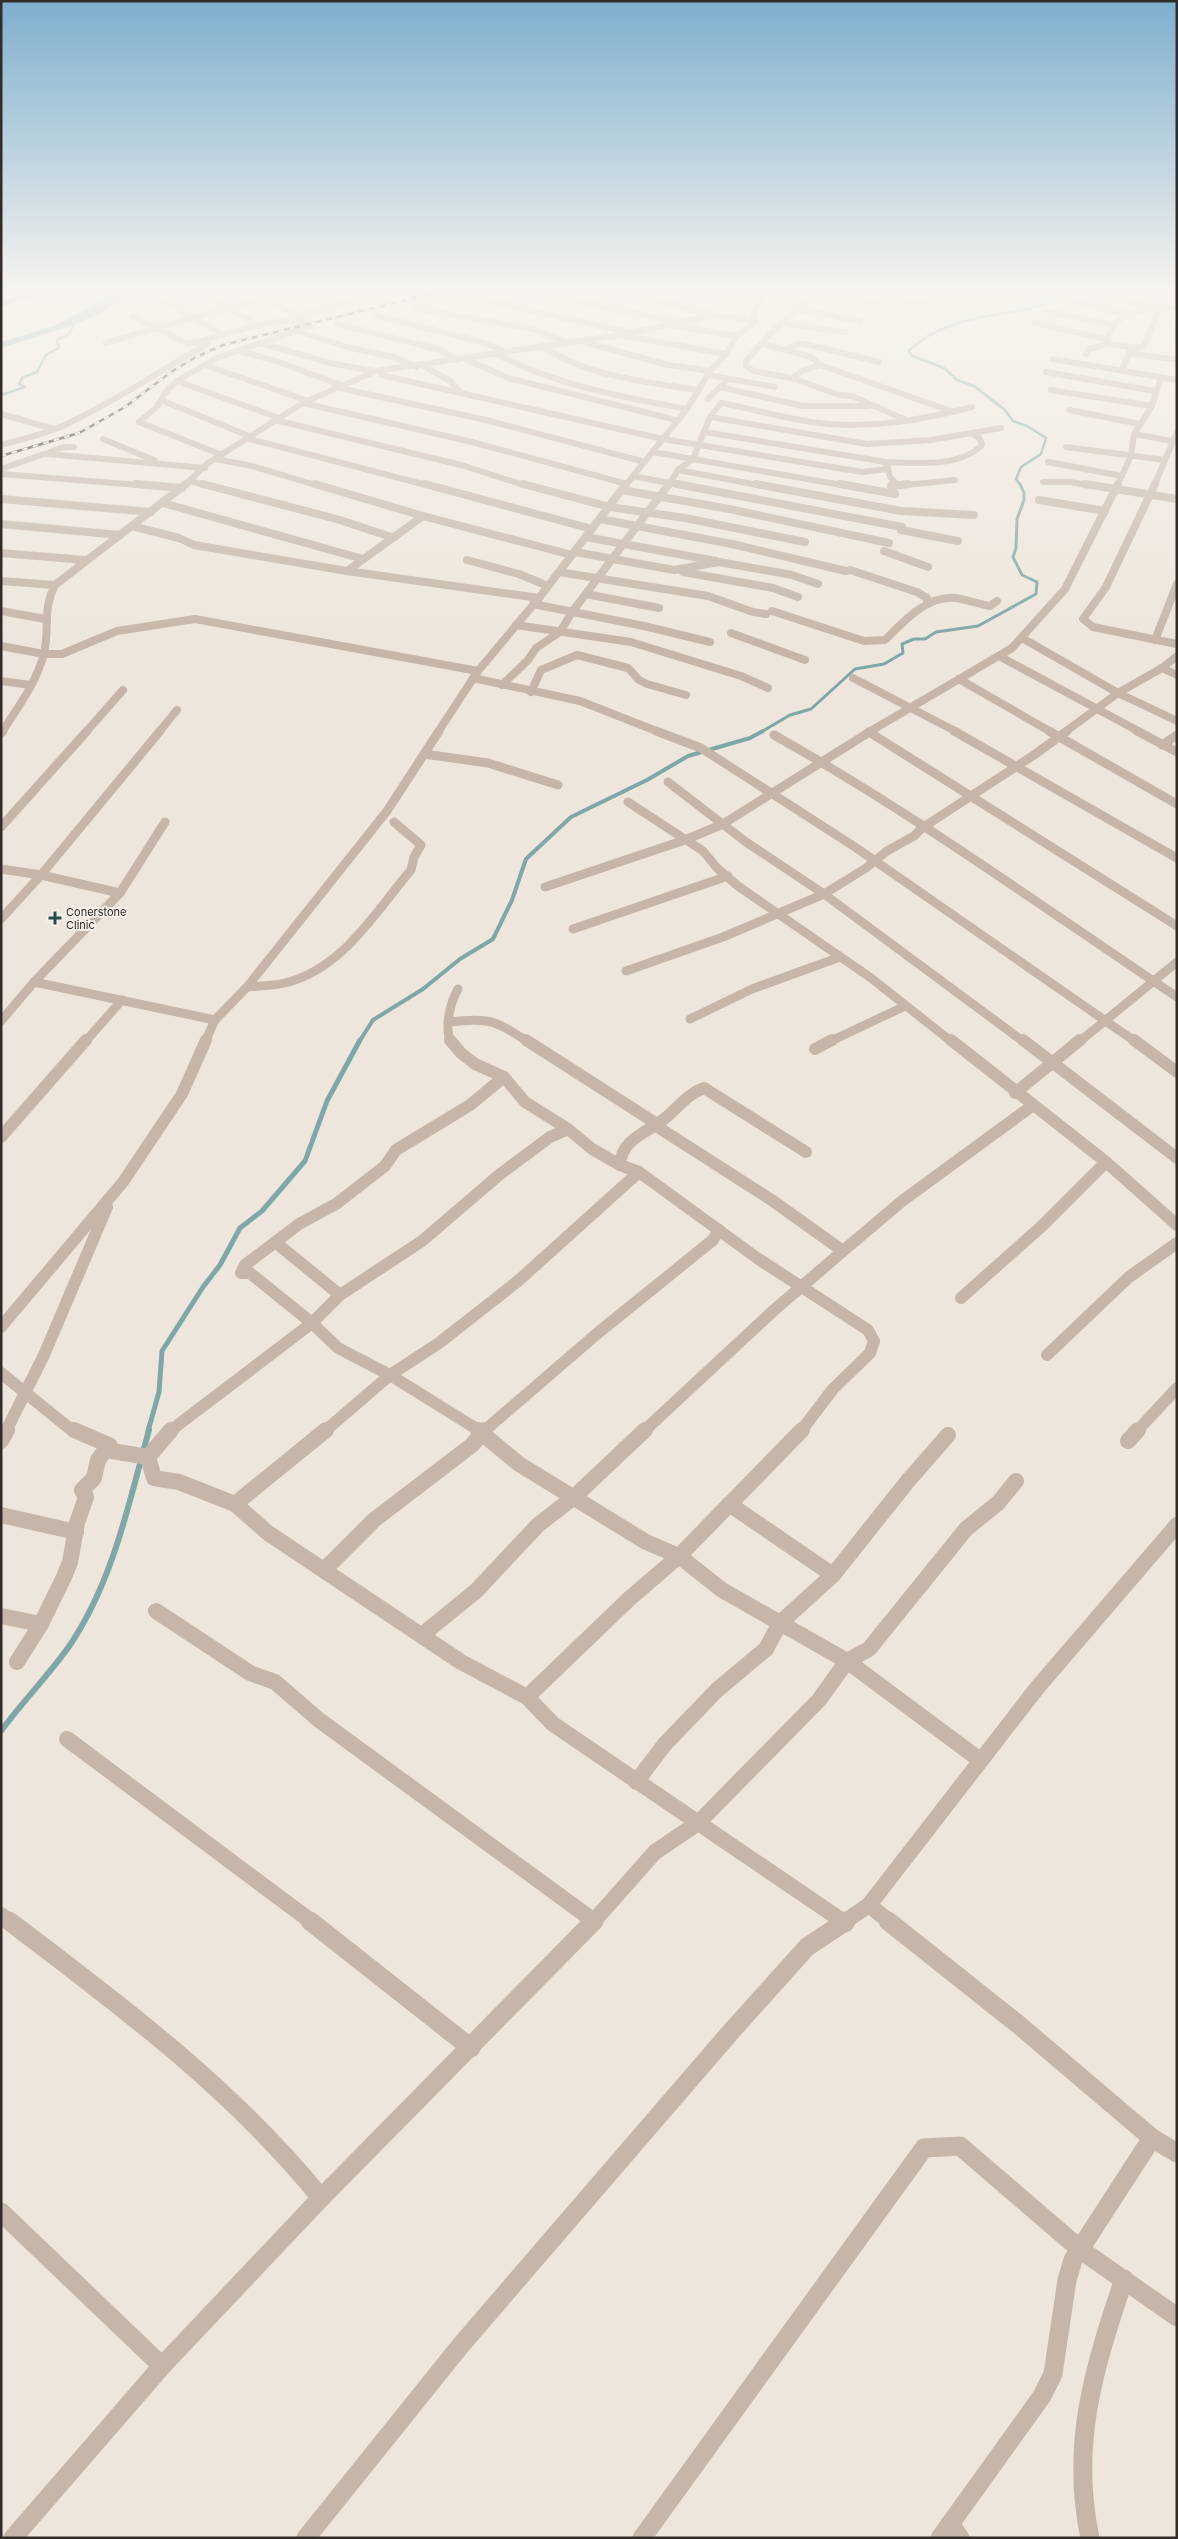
<svg xmlns="http://www.w3.org/2000/svg" width="1178" height="2539" viewBox="0 0 1178 2539" font-family="Inter,sans-serif">
	<style>
		.water { fill: #7ea7a8 }
		.lines { fill: none; stroke-linecap: round; stroke-linejoin: round }
		.stream-far4 { stroke: #7ea7a8; stroke-width: 2.5 }
		.stream-far3 { stroke: #7ea7a8; stroke-width: 3 }
		.stream-far2 { stroke: #7ea7a8; stroke-width: 4 }
		.stream-far1 { stroke: #7ea7a8; stroke-width: 5 }
		.stream { stroke: #7ea7a8; stroke-width: 6 }
		.street-far5 { stroke: #c5b6a9; stroke-width: 6 }
		.street-far4 { stroke: #c5b6a9; stroke-width: 8 }
		.street-far3 { stroke: #c5b6a9; stroke-width: 9 }
		.street-far2 { stroke: #c5b6a9; stroke-width: 12 }
		.street-far1 { stroke: #c5b6a9; stroke-width: 16 }
		.street { stroke: #c5b6a9; stroke-width: 19 }
		.secondary { stroke: #98857b; stroke-width: 6 }
		.rail-casing { stroke: #332c28; stroke-width: 2.5 }
		.rail { stroke: #f7f0e8; stroke-width: 2; stroke-dasharray: 5.5; stroke-linecap: butt }
		.poi-dot { fill: #234d50; stroke: #f7f0e8; stroke-width: 2 }
		.labels { text-anchor: middle; dominant-baseline: central; stroke-width: 4; stroke-linejoin: round; paint-order: stroke }
		.far-poi-label { font-size: 11px; fill: #332c28; stroke: #f7f0e8; text-anchor: start }
	</style>
	<rect width="100%" height="100%" fill="#eee6dc"/>
	<polygon class="water" points="121,289 137,289 102,312 74,325 1,348 1,342 54,326 101,302"/>
	<g class="lines">
		<g class="stream-far4">
			<polyline points="1,395 25,387 19,384 22,378 37,372 46,355 59,348 57,340 69,334 75,322"/>
			<path d="M1021 486 1016 479 1021 467 1041 454 1046 438 1027 426 1013 421 1005 410 974 386 957 380 944 368 912 356 909 351C947 312 1011 317 1060 301L1049 297 1054 289"/>
		</g>
		<polyline class="stream-far3" points="761,732 790,715 811,709 855,669 884,664 903,653 902,644 914,639 925,639 936,632 978,626 1036,594 1037,582 1022,575 1013,557 1016,548 1017,519 1024,500 1024,493 1020,484"/>
		<polyline class="stream-far2" points="359,1042 373,1020 423,989 460,959 493,939 512,900 526,859 571,817 647,780 688,756 750,738 763,731"/>
		<polyline class="stream-far1" points="148,1431 159,1392 162,1351 203,1287 220,1265 240,1228 262,1211 305,1161 327,1101 360,1040"/>
		<path class="stream" d="M1 1731C23 1701 49 1675 70 1645 113 1581 129 1503 149 1430"/>
		<g class="street-far5">
			<polyline points="198,289 259,326"/>
			<polyline points="249,289 301,319"/>
			<polyline points="613,289 710,314"/>
			<polyline points="687,289 758,301"/>
			<polyline points="885,289 901,302 975,299"/>
			<polyline points="1088,289 1151,308"/>
			<polyline points="1142,289 1149,307"/>
			<polyline points="527,291 673,321"/>
			<polyline points="887,291 913,289"/>
			<polyline points="365,298 400,290 398,289"/>
			<polyline points="1062,298 1127,315"/>
			<polyline points="487,301 628,332"/>
			<polyline points="165,302 224,335"/>
			<path d="M875 303C860 300 844 296 829 295 804 294 762 343 746 361V366L753 371 792 378 839 395 852 396 906 420"/>
			<polyline points="414,308 532,329 566,342"/>
			<polyline points="797,309 860,321"/>
			<polyline points="1046,311 1113,325"/>
			<polyline points="375,315 489,344 506,353"/>
			<polyline points="133,317 157,328 227,308 313,289"/>
			<polyline points="292,318 365,298 348,289"/>
			<polyline points="780,323 845,332"/>
			<polyline points="1035,323 1107,339"/>
			<polyline points="337,324 441,350 457,360"/>
			<polyline points="675,326 737,336"/>
			<polyline points="299,332 351,348 394,357 416,367"/>
			<polyline points="625,336 726,354"/>
			<polyline points="584,342 668,365 710,371"/>
			<path d="M106 343 157 328 188 344C221 338 281 310 312 326L219 357 177 381 165 393 157 407 139 422"/>
			<polyline points="260,343 330,363 373,371"/>
			<polyline points="762,344 811,357 820,365 802,371 792,378"/>
			<path d="M1108 344C1107 338 1109 335 1112 329 1123 307 1155 310 1177 308"/>
			<path d="M542 346C585 376 646 382 697 390"/>
			<polyline points="1136,348 1144,346 1158,312"/>
			<polyline points="785,350 797,344 806,344 879,362"/>
			<polyline points="239,351 276,361 341,385"/>
			<polyline points="1129,353 1177,360"/>
			<path d="M496 354C556 385 621 397 687 409"/>
			<polyline points="1086,354 1089,349 1108,344 1136,348 1129,353 1122,370"/>
			<polyline points="465,359 508,378 676,420"/>
			<polyline points="1052,359 1177,380"/>
			<polyline points="205,365 308,401"/>
			<polyline points="820,365 954,412"/>
			<polyline points="424,366 450,381 460,392"/>
			<polyline points="1046,372 1155,391"/>
			<polyline points="381,375 663,439 862,472 888,469"/>
			<polyline points="708,375 775,387"/>
			<polyline points="177,381 279,418"/>
			<polyline points="335,387 490,421 645,462"/>
			<polyline points="720,387 803,406 869,406"/>
			<polyline points="1051,390 1152,406"/>
			<polyline points="708,399 726,381"/>
			<polyline points="161,400 249,436"/>
			<polyline points="303,403 472,442 627,484"/>
			<polyline points="1069,410 1140,424"/>
			<polyline points="1,414 54,429"/>
			<polyline points="710,417 867,444 931,440 972,433"/>
			<polyline points="275,420 461,465 527,486"/>
			<polyline points="139,422 222,455"/>
			<polyline points="705,432 886,462"/>
			<polyline points="1134,434 1172,441"/>
			<polyline points="246,438 430,486"/>
			<polyline points="103,439 154,460"/>
			<path d="M1 445C23 439 46 434 67 424 116 401 161 370 208 344"/>
			<polyline points="1066,447 1165,460"/>
			<polyline points="653,452 847,486"/>
			<polyline points="47,454 205,468"/>
			<polyline points="216,459 252,466 319,486"/>
			<polyline points="1048,462 1122,476"/>
			<polyline points="1,469 64,447 74,447"/>
			<polyline points="1,474 152,486"/>
			<polyline points="633,476 684,486"/>
			<polyline points="190,481 208,486"/>
			<polyline points="1043,482 1070,482 1093,486"/>
			<polyline points="184,486 208,463 303,403 376,371 620,335 714,315 756,321"/>
			<polyline points="625,486 687,409 710,371 726,354 737,336 756,321 752,318 765,289"/>
			<polyline points="668,486 678,470"/>
			<path d="M763 486 678 470 693 459 710 417 721 403C754 409 786 419 819 423 871 429 922 420 972 407"/>
			<path d="M891 486 895 482 890 477 886 462C916 463 959 468 982 445L980 439 972 433 1001 428"/>
			<polyline points="895,486 955,480"/>
			<polyline points="1117,486 1131,456 1134,434 1152,406 1161,378"/>
			<polyline points="1154,486 1177,432"/>
		</g>
		<g class="street-far4">
			<polyline points="136,484 182,488"/>
			<polyline points="203,484 340,520 391,537"/>
			<polyline points="315,484 423,516 572,555"/>
			<polyline points="425,484 592,529"/>
			<polyline points="523,484 610,507 685,518 805,542"/>
			<polyline points="677,484 902,527"/>
			<polyline points="756,484 901,511 974,515"/>
			<polyline points="840,484 895,494"/>
			<polyline points="893,484 891,486 895,494"/>
			<polyline points="1085,484 1177,499"/>
			<polyline points="1155,484 1106,587 1083,619 1093,627 1177,644"/>
			<polyline points="891,486 908,484"/>
			<polyline points="622,490 729,509 889,543"/>
			<polyline points="1,499 151,512"/>
			<polyline points="1039,500 1105,511"/>
			<polyline points="163,503 363,559"/>
			<polyline points="600,519 732,544 846,571"/>
			<polyline points="1,524 120,535"/>
			<polyline points="132,526 179,538 194,545 347,571 423,516"/>
			<polyline points="901,530 958,541"/>
			<polyline points="586,537 716,561"/>
			<polyline points="884,551 928,567"/>
			<polyline points="575,552 674,570 719,562 792,575 818,584"/>
			<polyline points="1,553 85,560"/>
			<polyline points="467,560 519,574 548,586"/>
			<polyline points="850,570 917,592 927,598 927,604"/>
			<polyline points="347,571 539,598"/>
			<polyline points="559,572 708,596 753,612 766,614"/>
			<polyline points="683,572 773,588 798,597"/>
			<polyline points="1,581 55,585"/>
			<polyline points="586,594 659,608"/>
			<polyline points="533,604 644,626 710,642"/>
			<polyline points="1,611 45,619"/>
			<path d="M772 611 864 641 885 640C904 621 927 595 956 598 967 600 979 604 990 606L997 601"/>
			<polyline points="516,625 631,642 741,676 768,688"/>
			<polyline points="731,633 805,660"/>
			<polyline points="1022,638 1118,693 1177,721"/>
			<polyline points="1155,640 1177,584"/>
			<polyline points="1,646 44,654 62,654 117,631 195,619 478,671"/>
			<polyline points="999,656 1140,732"/>
			<polyline points="1162,668 1177,675"/>
			<polyline points="473,678 580,701 659,732"/>
			<polyline points="853,678 957,732"/>
			<polyline points="959,679 1051,732"/>
			<polyline points="1,681 31,685"/>
			<polyline points="502,685 528,660 536,648 560,632 572,612 669,484"/>
			<polyline points="531,692 541,670 577,655 628,668 639,680 647,684 686,695"/>
			<path d="M2 732C18 707 37 682 44 653 50 628 42 610 55 585L186 484"/>
			<polyline points="86,732 123,690"/>
			<polyline points="159,732 177,710"/>
			<polyline points="438,732 478,671 539,598 626,484"/>
			<polyline points="869,732 1012,648 1065,589 1118,484"/>
			<polyline points="1065,732 1118,693 1162,668 1177,656"/>
		</g>
		<g class="street-far3">
			<polyline points="656,731 701,748 855,847 1136,1042"/>
			<polyline points="954,731 1177,858"/>
			<polyline points="1049,731 1177,804"/>
			<polyline points="1137,731 1177,752"/>
			<polyline points="869,732 1177,926"/>
			<polyline points="1,733 3,731"/>
			<path d="M774 735C913 813 1044 908 1177 997"/>
			<polyline points="1162,745 1177,735"/>
			<polyline points="424,754 488,763 558,785"/>
			<polyline points="668,782 746,842 824,894 1024,1042"/>
			<polyline points="628,802 703,851 717,868 738,886 871,978 952,1042"/>
			<polyline points="1,827 87,731"/>
			<polyline points="1,869 41,875 120,893"/>
			<polyline points="545,887 685,840 723,824 871,731"/>
			<polyline points="1,919 41,875 160,731"/>
			<polyline points="573,929 728,876"/>
			<polyline points="626,971 723,937 824,894 866,868 887,851 914,836 922,828 1034,755 1067,731"/>
			<polyline points="34,982 215,1020"/>
			<path d="M247 987C259 986 273 986 285 983 343 969 375 912 411 870L414 857 421 845 394 822"/>
			<polyline points="690,1019 752,989 840,957"/>
			<polyline points="1,1021 34,982 120,893 165,822"/>
			<path d="M449 1022C490 1018 493 1019 528 1042"/>
			<polyline points="85,1042 122,1000"/>
			<polyline points="205,1042 215,1020 247,987 387,811 439,731"/>
			<path d="M451 1042C444 1028 450 1003 458 989"/>
			<polyline points="829,1042 905,1006"/>
			<polyline points="1079,1042 1177,962"/>
		</g>
		<g class="street-far2">
			<polyline points="450,1040 461,1053 475,1064 504,1077 525,1102 568,1129 592,1149 620,1165 639,1172 757,1258 868,1330 874,1341 870,1353 833,1389 801,1431"/>
			<polyline points="526,1040 657,1124"/>
			<polyline points="951,1040 1106,1162 1177,1225"/>
			<polyline points="1023,1040 1177,1158"/>
			<polyline points="1134,1040 1177,1072"/>
			<polyline points="815,1049 832,1040"/>
			<polyline points="1015,1093 1080,1040"/>
			<polyline points="653,1124 773,1201 843,1251 902,1201 1032,1106"/>
			<polyline points="1,1137 86,1040"/>
			<path d="M620 1165C621 1139 647 1133 664 1119 678 1108 687 1094 704 1088L806 1152"/>
			<polyline points="275,1242 340,1295"/>
			<polyline points="961,1298 1042,1226 1106,1162"/>
			<polyline points="1,1327 123,1182 182,1094 206,1040"/>
			<polyline points="1047,1355 1129,1277 1177,1243"/>
			<polyline points="1,1373 69,1428 77,1431"/>
			<polyline points="6,1431 44,1355 107,1207"/>
			<polyline points="170,1431 312,1323 340,1295 422,1241 499,1175 550,1137 568,1129"/>
			<polyline points="325,1431 390,1375 439,1343 518,1281 639,1172"/>
			<polyline points="480,1431 390,1375 338,1348 312,1323 250,1273 241,1273 245,1265 299,1224 336,1204 385,1166 396,1150 470,1105 504,1077"/>
			<polyline points="484,1431 599,1332 713,1240 719,1230"/>
			<polyline points="644,1431 773,1311 843,1251"/>
			<polyline points="1137,1431 1177,1388"/>
		</g>
		<g class="street-far1">
			<polyline points="74,1430 109,1445 112,1451 148,1457 154,1478 179,1482 235,1504 268,1533 461,1662 527,1697 553,1724 844,1922"/>
			<polyline points="478,1430 519,1464 646,1542 679,1556 722,1590 847,1661 980,1760"/>
			<polyline points="1,1441 7,1430"/>
			<polyline points="1128,1441 1138,1430"/>
			<polyline points="148,1457 171,1430"/>
			<polyline points="235,1504 326,1430"/>
			<polyline points="729,1504 833,1575"/>
			<polyline points="1,1515 76,1532"/>
			<polyline points="324,1570 374,1520 472,1445 485,1430"/>
			<polyline points="156,1611 250,1673 275,1682 319,1720 594,1921"/>
			<polyline points="1,1616 41,1624"/>
			<polyline points="422,1635 476,1591 538,1525 574,1497 645,1430"/>
			<polyline points="17,1662 41,1624 64,1577 70,1562 77,1523 86,1497 82,1490 94,1478 98,1460 109,1445"/>
			<polyline points="527,1697 629,1599 679,1556 802,1430"/>
			<polyline points="67,1739 312,1922"/>
			<polyline points="636,1782 665,1744 717,1690 766,1649 780,1623 833,1575 907,1482 948,1435"/>
			<polyline points="869,1905 890,1922"/>
			<polyline points="1,1915 10,1922"/>
			<polyline points="593,1922 655,1852 698,1823 819,1700 847,1661 869,1649 966,1529 998,1503 1016,1481"/>
			<polyline points="844,1922 869,1905 1037,1688 1177,1525"/>
		</g>
		<g class="street">
			<path d="M9 1921C120 2005 233 2089 321 2198"/>
			<polyline points="310,1921 471,2048"/>
			<polyline points="842,1921 845,1923"/>
			<polyline points="888,1921 1019,2025 1152,2138 1177,2153"/>
			<polyline points="1,2212 162,2366"/>
			<polyline points="950,2524 960,2538"/>
			<polyline points="13,2538 162,2366 321,2198 594,1921"/>
			<polyline points="306,2538 461,2345 728,2035 807,1947 846,1921"/>
			<polyline points="642,2538 924,2148 960,2146 1081,2250 1177,2317"/>
			<polyline points="940,2538 1042,2396 1053,2374 1067,2280 1073,2260 1152,2138"/>
			<path d="M1090 2538C1070 2444 1094 2368 1124 2279"/>
		</g>
		<polyline class="secondary" points="1,304 47,289"/>
		<g class="rail-casing">
			<polyline id="rail" points="1,456 79,433 125,407 171,372 196,357 223,345 451,289"/>
		</g>
		<use href="#rail" class="rail"/>
	</g>
	<linearGradient id="sky" x2="0" y2="1"><stop stop-color="#7dafce"/><stop offset="0.45" stop-color="#f7f4ef"/><stop offset="1" stop-color="#f7f4ef" stop-opacity="0"/></linearGradient>
	<rect width="1178" height="645" fill="url(#sky)"/>
	<path class="poi-dot" d="M52.5 910.5h5v5h5v5h-5v5h-5v-5h-5v-5h5z"/>
	<g class="labels">
		<g class="far-poi-label">
			<text x="66" y="912">Conerstone<tspan x="66" dy="13">Clinic</tspan></text>
		</g>
	</g>
	<rect width="1178" height="2539" fill="none" stroke="#332c28" stroke-width="5"/>
</svg>
